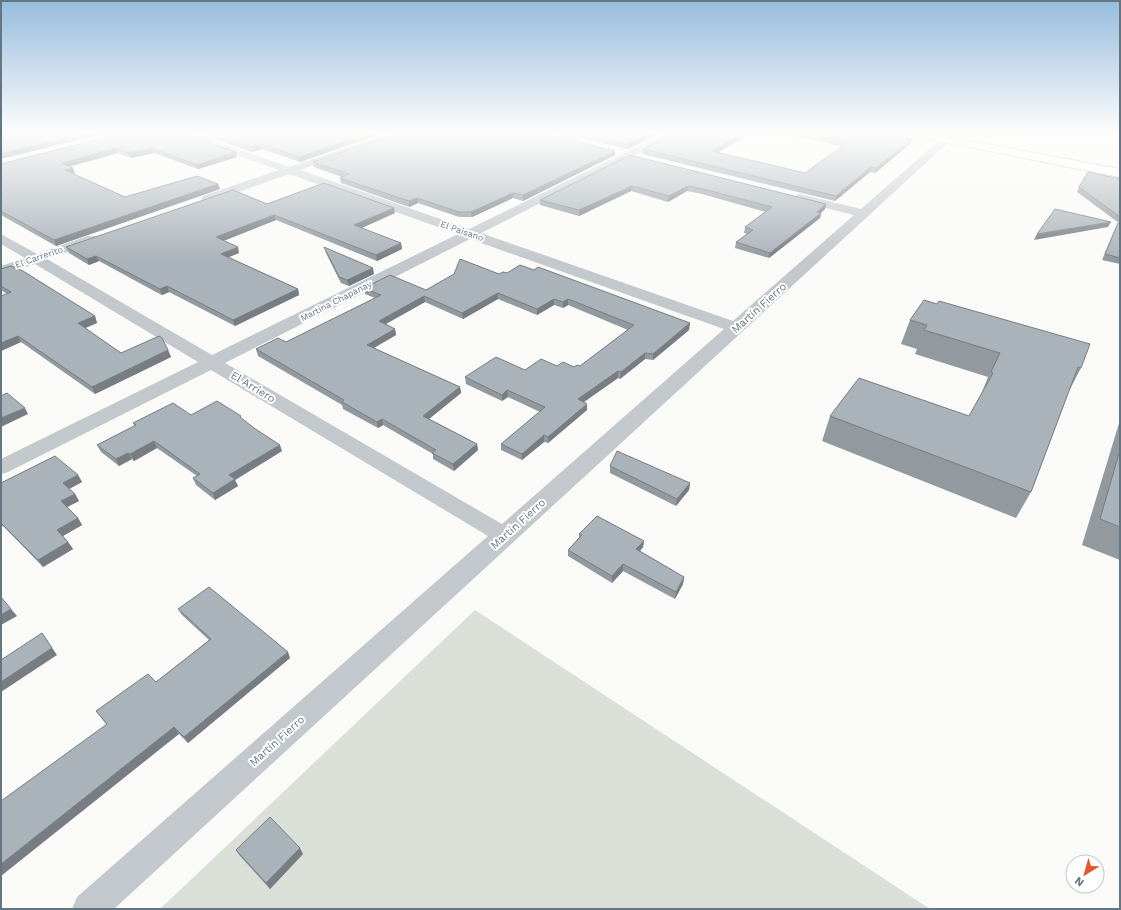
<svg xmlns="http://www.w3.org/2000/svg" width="1121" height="910" viewBox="0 0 1121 910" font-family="'Work Sans',sans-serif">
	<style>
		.green { fill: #dadfd7 }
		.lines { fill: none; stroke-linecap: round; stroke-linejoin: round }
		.primary-casing { stroke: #b5babe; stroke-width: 2 }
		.street { fill: #c3c8cc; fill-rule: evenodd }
		.primary { fill: #fff; fill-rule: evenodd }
		.wall { fill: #929a9f }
		.shaded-wall { fill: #777d82 }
		.building { fill: #aab3b9; stroke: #777d82 }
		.labels { text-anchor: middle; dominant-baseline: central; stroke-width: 4; stroke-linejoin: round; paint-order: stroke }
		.far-street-label { font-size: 9px; fill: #657683; stroke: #fff }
		.street-label { font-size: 11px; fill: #657683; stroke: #fff }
	</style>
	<rect width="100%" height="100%" fill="#fafaf8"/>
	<polygon class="green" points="475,610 930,909 160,909"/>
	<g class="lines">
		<g class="primary-casing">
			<polygon id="primary" points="913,134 934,134 1120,169 1120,177 918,137"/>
		</g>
		<g class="street">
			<path d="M181 134H195L289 167 385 134H399L398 136 300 170 469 229 663 134H675L674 136 481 233 733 321 854 215 796 201 794 198 796 195 800 194 861 209 943 137 947 136 952 139 114 909H72L77 897 488 536 211 370 8 472 1 474V459L198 362 35 264 1 275V266L25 258 1 244V234L37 254 87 236H97L99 239 97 242 47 259 212 355 458 234 289 174 211 202H203L201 199 203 196 279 170 182 136ZM470 239 724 329 502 524 225 363Z"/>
			<polygon points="541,134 557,134 591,142 592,144 587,147 542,136"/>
		</g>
		<use href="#primary" class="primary"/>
	</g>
	<g class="wall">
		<polygon points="118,134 236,152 237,157 198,169 154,153 131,158 118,153 70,166 73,168 75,173 72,174 125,197 218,184 220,189 56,246 1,215 1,164"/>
		<polygon points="199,134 381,134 300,162 262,149 252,152"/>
		<polygon points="562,134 660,134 627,149"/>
		<polygon points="673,134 750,134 717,153 805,173 842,146 783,134 896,134 896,136 910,144 875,173 870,172 835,201 642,154 643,149"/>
		<polygon points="615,155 523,201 513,198 472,217 459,217 418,203 409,207 341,183 340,178 342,177 314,167 313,162"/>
		<polygon points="630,155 826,204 825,209 821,213 820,218 769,258 735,248 736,242 747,234 744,233 745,227 766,212 702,194 687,191 668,202 631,191 579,216 540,205 540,200"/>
		<polygon points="1120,179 1120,264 1102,260 1115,229 1119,223 1077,192 1079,187"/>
		<polygon points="267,204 395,213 361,228 401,243 402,249 377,261 276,220 223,241 239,253 228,257 298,289 299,295 235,326 169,292 162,295 156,292 99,261 89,265 69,253 66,247"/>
		<polygon points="324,247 374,274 349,286 341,283 326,253"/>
		<polygon points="1,269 95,316 97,323 84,328 121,353 168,350 171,357 95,394 21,342 1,351 1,296 7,294 1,290"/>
		<polygon points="507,273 690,323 689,330 653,360 645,359 620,379 618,378 584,402 587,404 587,410 548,443 544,442 522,460 501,450 501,444 540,412 508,397 502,401 466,384 465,377 525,370 557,366 574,367 580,366 628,330 568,305 563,308 554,305 537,315 498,299 463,319 425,302 386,324 395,329 396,335 374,348 460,387 461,393 429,419 477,444 478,450 454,471 433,459 433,454 383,425 378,428 343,409 342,405 258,356 256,349 286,342 375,298 365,294 364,288 426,290 499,274"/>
		<polygon points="910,320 1081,368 1069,391 1031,492 1016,518 822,441 830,416 969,416 980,397 988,377 915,354 917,349 901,344"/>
		<polygon points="191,415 242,419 282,451 235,480 238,486 215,500 196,485 193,478 197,476 157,448 134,461 132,459 119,466 101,452 97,445 135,426 133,423"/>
		<polygon points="1120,420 1120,560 1082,545"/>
		<polygon points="610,466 690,483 689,490 676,506 610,473"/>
		<polygon points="78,475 82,482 69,489 75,494 79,501 67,507 78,518 82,525 63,536 68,542 73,549 43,567 3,526 1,527 1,483"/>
		<polygon points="579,534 644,541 643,547 640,551 684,577 683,584 675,599 623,571 612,583 568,556 568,550 579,538"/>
		<polygon points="178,609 290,658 188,743 179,734 106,724 96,711 156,682 209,640 182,615"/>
		<polygon points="236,850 303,854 270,889 240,856"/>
	</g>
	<g class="shaded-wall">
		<polygon points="82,134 102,134 1,159 1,154"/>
		<polygon points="367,134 381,134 300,162 299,157"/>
		<polygon points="650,134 660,134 627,149 627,145"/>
		<polygon points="742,134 750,134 711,156 712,151"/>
		<polygon points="912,139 910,144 875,173 876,168"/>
		<polygon points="261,144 262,149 252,152 251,147"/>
		<polygon points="116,148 118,153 65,168 62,163"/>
		<polygon points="152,148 154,153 131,158 129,153"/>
		<polygon points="615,151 615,155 523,201 523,195"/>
		<polygon points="236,152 237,157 198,169 197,165"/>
		<polygon points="871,167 870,172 835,201 836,196"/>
		<polygon points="73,168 75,173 67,175 65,170"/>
		<polygon points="218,184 220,189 56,246 54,240"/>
		<polygon points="632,186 631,191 579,216 579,210"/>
		<polygon points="688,186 687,191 668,202 669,196"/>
		<polygon points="513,193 513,198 472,217 471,212"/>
		<polygon points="417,198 418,203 409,207 409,201"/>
		<polygon points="826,204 825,209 816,217 821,213 820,218 769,258 770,253"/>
		<polygon points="394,208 395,213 355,231 354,225"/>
		<polygon points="274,215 276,220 218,243 216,237"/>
		<polygon points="1111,222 1108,227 1034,240 1037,234"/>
		<polygon points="401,243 402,249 377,261 376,255"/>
		<polygon points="238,247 239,253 222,260 221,254"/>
		<polygon points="96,256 99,261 89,265 87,259"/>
		<polygon points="373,268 374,274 349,286 347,280"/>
		<polygon points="167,286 169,292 162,295 160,289"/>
		<polygon points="298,289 299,295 235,326 233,320"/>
		<polygon points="498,293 498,299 463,319 462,313"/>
		<polygon points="424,296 425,302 380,327 379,321"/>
		<polygon points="554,299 554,305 537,315 537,309"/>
		<polygon points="568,299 568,305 563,308 563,302"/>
		<polygon points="95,316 97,323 81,330 78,323"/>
		<polygon points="690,323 689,330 653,360 653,354"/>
		<polygon points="395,329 396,335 368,351 367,345"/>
		<polygon points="18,336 21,342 1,351 1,343"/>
		<polygon points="168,350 171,357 95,394 92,387"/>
		<polygon points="645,353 645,359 620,379 621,372"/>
		<polygon points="618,371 618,378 578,406 578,399"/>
		<polygon points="460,387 461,393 424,423 423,416"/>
		<polygon points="507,390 508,397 502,401 502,395"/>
		<polygon points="587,404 587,410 548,443 548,437"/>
		<polygon points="25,408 28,414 1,427 1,418"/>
		<polygon points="382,419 383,425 378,428 377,422"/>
		<polygon points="544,435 544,442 522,460 522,454"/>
		<polygon points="154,441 157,448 134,461 130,454"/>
		<polygon points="477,444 478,450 454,471 453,464"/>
		<polygon points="280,445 282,451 235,480 238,486 215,500 213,493 229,475"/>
		<polygon points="128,453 132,459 119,466 116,459"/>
		<polygon points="78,475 82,482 67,490 63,483"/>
		<polygon points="690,483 689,490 676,506 677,499"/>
		<polygon points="75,494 79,501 65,508 61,501"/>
		<polygon points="78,518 82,525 61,537 57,530"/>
		<polygon points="644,541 643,547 636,556 636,549"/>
		<polygon points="68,542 73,549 43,567 38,560"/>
		<polygon points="623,564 623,571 612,583 612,576"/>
		<polygon points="684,577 683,584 675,599 676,592"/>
		<polygon points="11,609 17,616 1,625 1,615"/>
		<polygon points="42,633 57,655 1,692 1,682"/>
		<polygon points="288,652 290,658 188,743 184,737"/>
		<polygon points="174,727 179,734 1,876 1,864"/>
		<polygon points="300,848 303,854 270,889 266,883"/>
	</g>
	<g class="building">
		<polygon points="1,134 82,134 1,154"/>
		<polygon points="118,134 183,134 236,152 197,165 152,148 129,153 116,148 62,163 73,168 65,170 125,197 197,176 218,184 54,240 1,211 1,164"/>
		<polygon points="211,134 367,134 299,157 261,144 251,147"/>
		<polygon points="395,134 545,134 615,151 523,195 513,193 471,212 459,212 417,198 409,201 340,178 349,174 313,162"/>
		<polygon points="582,134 650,134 627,145"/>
		<polygon points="673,134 742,134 712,151 805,173 848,142 807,134 895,134 893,136 912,139 876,168 871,167 836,196 643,149"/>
		<polygon points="630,155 826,204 817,212 821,213 770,253 736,242 753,230 745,227 772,207 703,189 688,186 669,196 632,186 579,210 540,200"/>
		<polygon points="1088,172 1120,179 1120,217 1079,187"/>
		<polygon points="324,183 394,208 354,225 401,243 376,255 274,215 216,237 238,247 221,254 298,289 233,320 167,286 160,289 96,256 87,259 66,247 233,190 267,204"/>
		<polygon points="1055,209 1111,222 1037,234"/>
		<polygon points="1118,223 1120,224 1120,258 1105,254"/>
		<polygon points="324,247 373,268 347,280 339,277"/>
		<polygon points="460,259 499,274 503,272 507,273 520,265 534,270 538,267 690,323 653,354 645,353 621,372 618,371 578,399 587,404 548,437 544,435 522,454 501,444 545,407 507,390 502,395 465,377 496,357 525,370 541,359 557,366 563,362 574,367 577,365 580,366 634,325 568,299 563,302 554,299 537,309 498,293 462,313 424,296 379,321 395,329 367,345 460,387 423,416 477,444 453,464 432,453 436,450 382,419 377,422 342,402 344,400 256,349 278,338 286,342 381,295 364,288 390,275 426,290 454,274"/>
		<polygon points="11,266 23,271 95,316 78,323 121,353 159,336 162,338 168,350 92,387 18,336 1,343 1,296 11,292 1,286 1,269"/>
		<polygon points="924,300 937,304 939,301 1090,344 1081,368 1078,367 1031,492 830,416 859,378 969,416 993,373 991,372 1000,353 924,330 927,325 910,320"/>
		<polygon points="7,393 25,408 1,418 1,396"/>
		<polygon points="217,401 241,416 240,417 254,428 280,445 229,475 235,479 213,493 193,478 200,474 154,441 130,454 128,453 116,459 97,445 136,425 133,423 173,403 191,415"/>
		<polygon points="1120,450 1120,527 1100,519"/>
		<polygon points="617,451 690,483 677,499 610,466"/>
		<polygon points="55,456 78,475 63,483 75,494 61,501 78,518 57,530 68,542 38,560 1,523 1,483"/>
		<polygon points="597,516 644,541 636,549 684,577 676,592 623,564 612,576 568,550 582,535 579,534"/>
		<polygon points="209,587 288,652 184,737 174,727 1,864 1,801 107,724 96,711 148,674 156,682 211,639 178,609"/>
		<polygon points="1,597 11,609 1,615"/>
		<polygon points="42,633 52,648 1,682 1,660"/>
		<polygon points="270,817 300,848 266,883 236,850"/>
	</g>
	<linearGradient id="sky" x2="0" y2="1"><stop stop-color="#96bcdc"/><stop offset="0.51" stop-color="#fdfdfc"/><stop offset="1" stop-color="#fdfdfc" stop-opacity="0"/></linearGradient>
	<rect width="1121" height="261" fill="url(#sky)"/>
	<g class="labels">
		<g class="far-street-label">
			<text transform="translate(462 231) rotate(19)">El Paisano</text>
			<text transform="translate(39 257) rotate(-19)">El Carrerito</text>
			<text transform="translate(336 301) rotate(-27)">Martina Chapanay</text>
		</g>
		<g class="street-label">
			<text transform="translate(759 308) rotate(-42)">Martín Fierro</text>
			<text transform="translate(253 387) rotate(31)">El Arriero</text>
			<text transform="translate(518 524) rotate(-42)">Martín Fierro</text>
			<text transform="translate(277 741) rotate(-42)">Martín Fierro</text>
		</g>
	</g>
	<rect width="1121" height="910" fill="none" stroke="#657683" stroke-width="4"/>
	<g transform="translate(1085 874) rotate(217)"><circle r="19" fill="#ffffff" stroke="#c1c8cd"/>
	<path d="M0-3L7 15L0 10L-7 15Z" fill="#e4572e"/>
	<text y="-6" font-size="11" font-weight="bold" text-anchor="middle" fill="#657683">N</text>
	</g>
</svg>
